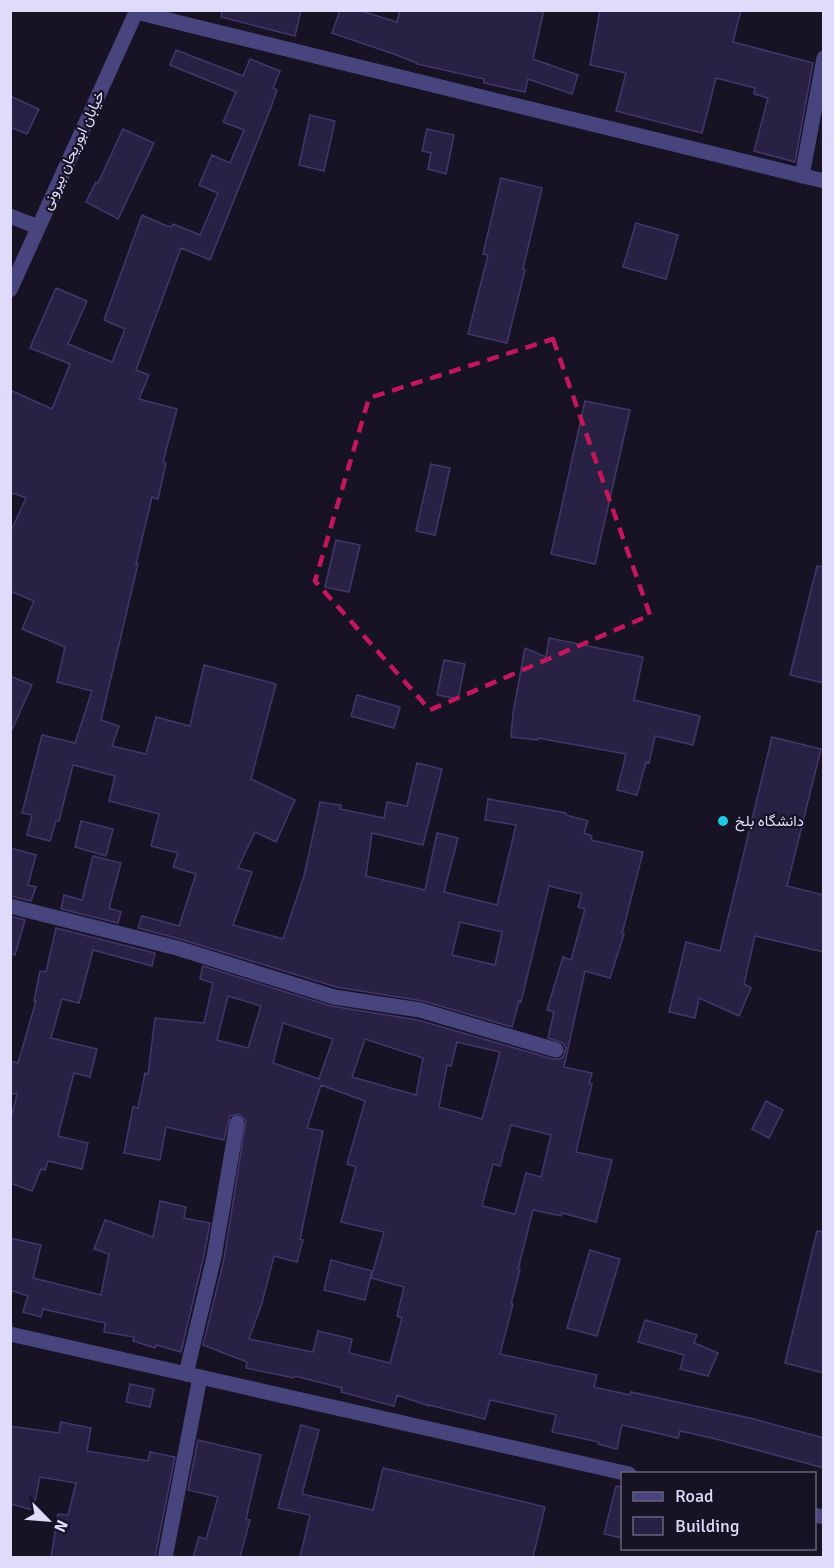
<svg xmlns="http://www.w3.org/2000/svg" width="834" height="1568" viewBox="0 0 834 1568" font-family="Signika,Vazirmatn,sans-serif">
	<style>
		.building { fill: #292144; stroke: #43366d; stroke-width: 1.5; fill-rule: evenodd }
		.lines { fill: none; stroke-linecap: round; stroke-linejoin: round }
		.minor { stroke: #48447e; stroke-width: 15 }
		.marked { fill: none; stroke: #c2185b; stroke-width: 4.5; stroke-dasharray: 12 8; stroke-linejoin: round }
		.poi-dot { fill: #1fc8e3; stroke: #171325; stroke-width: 2 }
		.labels { text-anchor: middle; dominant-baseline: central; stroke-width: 4.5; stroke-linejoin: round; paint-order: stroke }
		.street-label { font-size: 15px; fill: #e0dbfa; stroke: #171325 }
		.poi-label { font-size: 15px; fill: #e0dbfa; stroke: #171325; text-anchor: start }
	</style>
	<rect width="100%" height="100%" fill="#171325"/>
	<g class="building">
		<polygon points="222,10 301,10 295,36 221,17"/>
		<polygon points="340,10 358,10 397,22 400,10 544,10 533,59 578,75 572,94 528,79 525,92 484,83 484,79 417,64 417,63 391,53 332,33"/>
		<polygon points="600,10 741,10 733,42 813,63 795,162 754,151 768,98 754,94 755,88 716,78 702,133 616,111 626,73 590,65"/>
		<path d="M176 50 243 76 250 59 280 71 273 88 277 90 270 110 210 260 181 248 136 370 149 375 139 399 177 409 163 462 166 463 158 499 152 497 136 564H138L101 720 119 726 112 746 146 754 156 717 190 726 204 665 276 684 251 779 295 800 276 842 255 832 238 868 252 872 233 925 283 939 304 876 320 802 341 805 340 809 384 818 387 802 407 806 417 763 442 769 423 845 372 833 366 876 425 890 437 833 458 838 444 892 497 905 516 825 485 820 488 799 566 813V815L588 821 584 833 592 836 591 840 643 852 622 934H624L610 978 585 971 564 1067 592 1073 589 1083 592 1084 576 1152 612 1160 596 1222 562 1213 561 1216 533 1210 518 1269H520L511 1304H513L500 1354 597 1375 594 1387 630 1395 631 1392 754 1419 824 1438V1468L716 1439 680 1431 678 1438 622 1425 617 1449 598 1444 599 1442 552 1432 556 1415 490 1400 485 1419 429 1405V1406L397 1395 394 1406 341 1392 342 1388 295 1376 294 1378 246 1368 247 1362 203 1345 224 1259 246 1120 239 1114 230 1116 224 1140 166 1127 160 1160 124 1153 133 1107 138 1108 145 1073 148 1074 155 1018 204 1023 213 983 200 979 203 966 331 1006 418 1020 553 1059H559L563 1057 566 1048 563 1043 548 1038 554 1012 547 1010 563 957 571 960 585 909 578 907 582 894 549 886 521 1002 519 1001 512 1027 423 1001 336 987 180 939 138 928 142 916 179 926 196 874 173 867 178 853 151 846 159 814 109 801 115 776 73 765 59 821H56L50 841 27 835 32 815 22 813 42 735 75 743 92 691 57 682 65 647 22 629 34 601 10 591V533L26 498 10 492V390L52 409 70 364 30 348 56 288 87 301 68 344 112 362 125 329 104 320 142 215 167 226 172 227 173 224 200 235 218 193 199 185 212 155 230 163 244 130 223 122 236 92 170 65ZM460 922 502 932 495 965 452 955ZM228 996 261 1006 248 1048 217 1040ZM283 1023 333 1039 319 1079 273 1063ZM365 1039 423 1058 416 1095 352 1077ZM457 1042 500 1052 482 1119 439 1107 447 1065 451 1066ZM321 1085 365 1101 347 1164 356 1167 341 1222 384 1232 371 1278 404 1287 397 1316 402 1318 390 1363 349 1353 352 1339 318 1331 313 1352 249 1339 262 1303 274 1256 297 1262 303 1240 300 1239 323 1131 307 1128ZM511 1125 551 1135 541 1177 526 1173 515 1214 482 1206 493 1164 500 1166Z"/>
		<polygon points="10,96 39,109 27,134 10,127"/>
		<polygon points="310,115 335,121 324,171 299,165"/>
		<polygon points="123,129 154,143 118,219 86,202 96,182 98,183"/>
		<polygon points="427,129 454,135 446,174 428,169 431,153 422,151"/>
		<polygon points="501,178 542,188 523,269 525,270 507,343 468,334 488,255 483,254"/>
		<polygon points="636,223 678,235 666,279 623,267"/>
		<polygon points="585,401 630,410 595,564 551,554"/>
		<polygon points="431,464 450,468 435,535 416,531"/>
		<polygon points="336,540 360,545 349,592 325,587"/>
		<polygon points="817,566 824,567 824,683 790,675"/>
		<polygon points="549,638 643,657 634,700 700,716 693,745 655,736 649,763 646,762 637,795 617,790 626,754 538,738 538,740 511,737 513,713 525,648 546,657"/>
		<polygon points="444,660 465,664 458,699 437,695"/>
		<polygon points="10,676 32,685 10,734"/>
		<polygon points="357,695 400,707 394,728 351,716"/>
		<polygon points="772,737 821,749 787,886 824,895 824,952 755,936 744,984 751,988 739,1016 699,998 695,1018 669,1012 686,942 720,951"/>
		<polygon points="81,821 113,829 106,856 75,847"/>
		<polygon points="10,848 36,855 28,885 36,887 31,901 10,896"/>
		<polygon points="93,856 121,863 109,908 121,912 118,923 61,909 64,895 82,900"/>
		<polygon points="10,916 25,920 15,955 10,954"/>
		<polygon points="56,928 155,953 152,966 93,950 79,1003 62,999 51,1038 97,1049 90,1077 74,1073 58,1136 88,1143 82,1169 48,1161 45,1170 41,1169 32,1191 10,1183 10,1123 17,1094 10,1093 10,1061 18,1063 36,1001 34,1001 40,971 46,972"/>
		<polygon points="766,1101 783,1110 769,1138 752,1129"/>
		<polygon points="160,1201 186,1207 184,1218 210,1223 204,1255 181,1352 156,1345 155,1348 133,1341 134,1337 104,1332 105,1323 43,1309 41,1317 23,1312 28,1296 10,1290 10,1238 41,1245 33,1278 101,1295 109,1254 94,1249 105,1220 153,1237"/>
		<polygon points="817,1231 824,1232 824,1373 785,1363"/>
		<polygon points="590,1250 620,1259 597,1336 567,1328"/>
		<polygon points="331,1260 372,1271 365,1300 324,1290"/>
		<polygon points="645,1320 697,1335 694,1343 718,1353 708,1376 680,1369 684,1355 638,1342"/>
		<polygon points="130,1384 154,1389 150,1407 126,1402"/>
		<polygon points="61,1422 91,1428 87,1451 148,1461 150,1452 175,1457 155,1557 51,1557 58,1514 68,1515 76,1483 40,1477 33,1510 10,1504 10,1426 59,1433"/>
		<polygon points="301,1425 319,1430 302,1494 373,1510 383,1468 545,1507 533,1557 300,1557 310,1515 278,1508"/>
		<polygon points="198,1440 261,1455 246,1519 250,1520 240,1557 193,1557 199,1537 206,1539 218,1497 188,1490"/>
		<polygon points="616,1486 622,1487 622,1538 604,1534"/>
	</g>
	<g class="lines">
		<g class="minor">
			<polyline points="136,12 824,181"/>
			<polyline points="802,176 824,58"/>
			<polyline points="10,216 38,227"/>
			<polyline points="10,290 137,10"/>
			<polyline points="10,906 177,948 334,997 420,1010 556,1050"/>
			<polyline points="10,1334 629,1474"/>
			<polyline points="186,1374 214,1257 237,1123"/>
			<polyline points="814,1515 824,1517"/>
			<polyline points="165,1558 200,1377"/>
		</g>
	</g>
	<path class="marked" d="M553 339 650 615 430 710 315 581 369 398Z"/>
	<circle class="poi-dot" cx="723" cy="821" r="6"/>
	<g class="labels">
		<g class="street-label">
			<text transform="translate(73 150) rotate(-65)">خیابان ابوریحان بیرونی</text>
		</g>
		<g class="poi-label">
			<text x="735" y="821">دانشگاه بلخ</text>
		</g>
	</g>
	<rect width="834" height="1568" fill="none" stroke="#e0dbfa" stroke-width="24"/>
	<rect x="621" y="1472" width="195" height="78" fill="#171325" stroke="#67637a" stroke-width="1.5"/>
	<rect x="633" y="1492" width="30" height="9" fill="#48447e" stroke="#67637a" stroke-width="1.5"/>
	<text x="675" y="1502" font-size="18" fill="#e0dbfa">Road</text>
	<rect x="633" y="1517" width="30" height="18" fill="#292144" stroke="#67637a" stroke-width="1.5"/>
	<text x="675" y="1532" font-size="18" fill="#e0dbfa">Building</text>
	<g transform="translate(48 1520) rotate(115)" stroke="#171325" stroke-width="4.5" paint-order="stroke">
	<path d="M0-4.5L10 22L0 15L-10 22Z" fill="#e0dbfa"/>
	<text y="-9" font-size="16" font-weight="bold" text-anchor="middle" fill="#e0dbfa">N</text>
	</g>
</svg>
